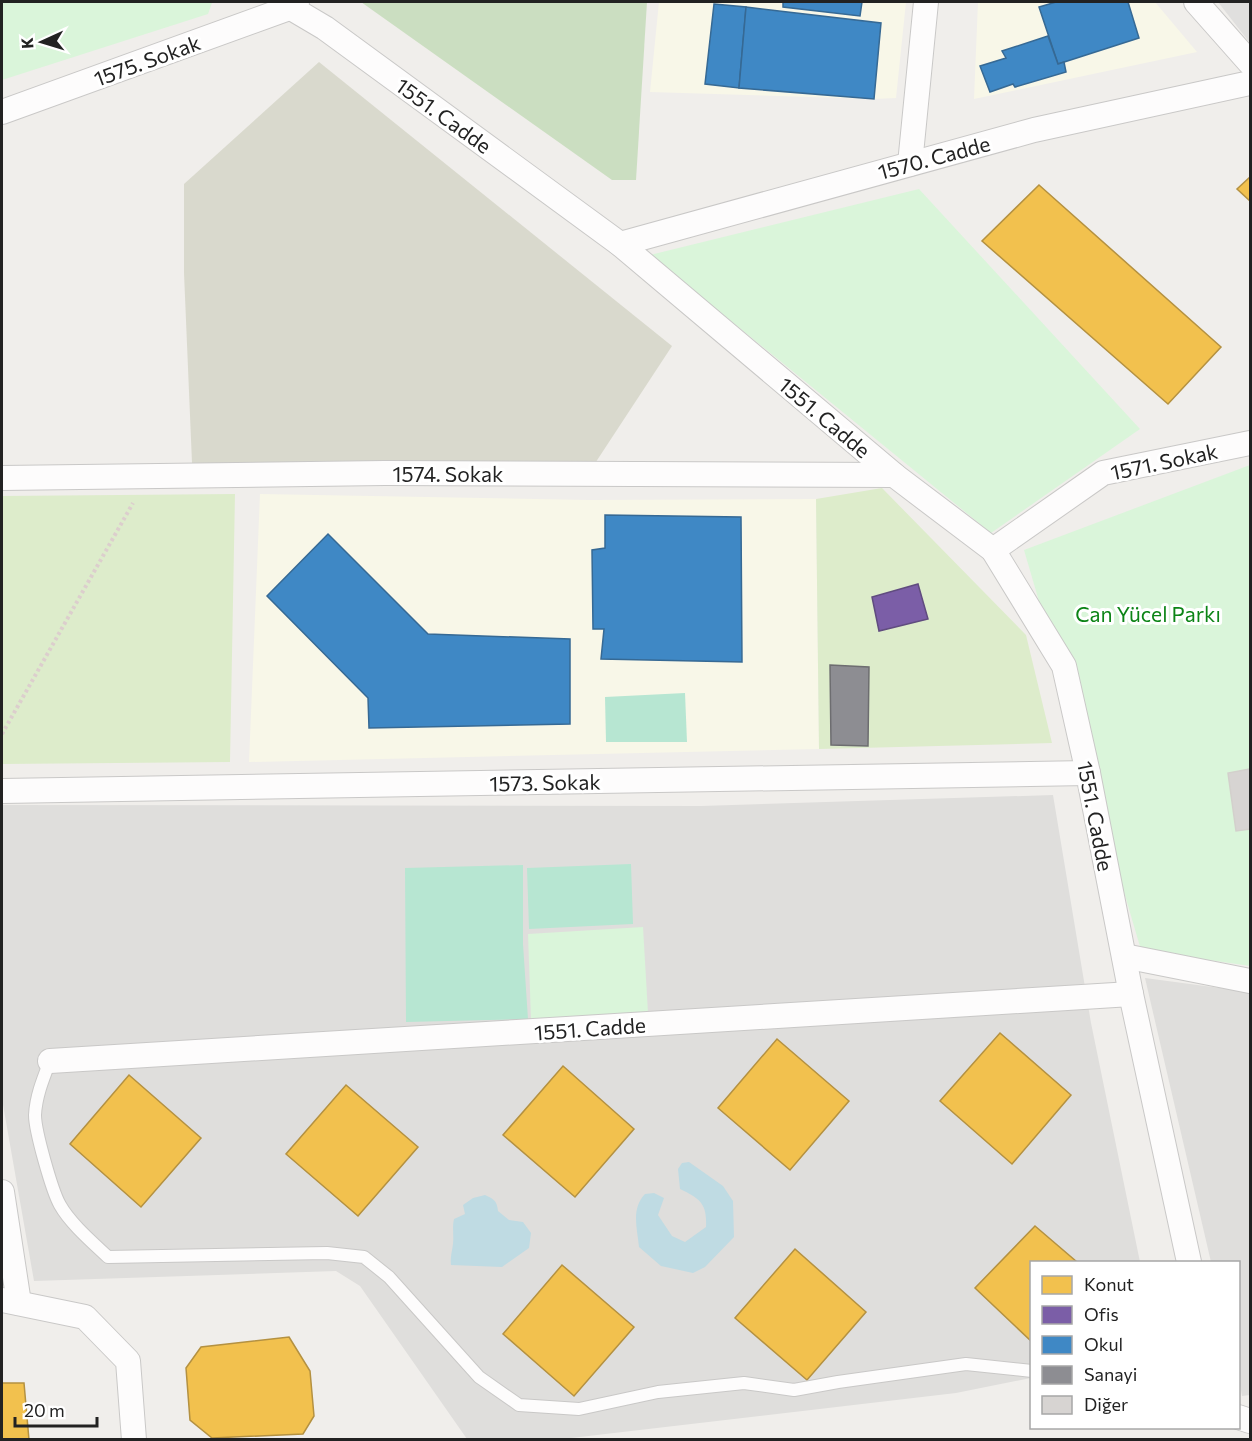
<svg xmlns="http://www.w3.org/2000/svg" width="1252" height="1441" viewBox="0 0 1252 1441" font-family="Commissioner,sans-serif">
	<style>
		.residential { fill: #dfdedc }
		.education { fill: #f8f7e8 }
		.construction { fill: #d9d9cd }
		.grass { fill: #ddeccb }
		.forest { fill: #cbdec1 }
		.park { fill: #daf5da }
		.pitch { fill: #b7e6d2 }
		.parking { fill: #e0dfde }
		.water { fill: #bfdbe3 }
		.homes { fill: #f2c14e; stroke: #b49141; stroke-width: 1.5 }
		.offices { fill: #7b5ea7; stroke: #604c7f; stroke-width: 1.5 }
		.schools { fill: #3f88c5; stroke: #366994; stroke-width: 1.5 }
		.industry { fill: #8d8d92; stroke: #6d6d70; stroke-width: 1.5 }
		.building { fill: #d7d4d2; stroke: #d3d0cc; stroke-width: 1.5 }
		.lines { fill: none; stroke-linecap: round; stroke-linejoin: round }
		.lane-casing { stroke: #c9c8c7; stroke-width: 14 }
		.street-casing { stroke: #c9c8c7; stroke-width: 26 }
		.path { stroke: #dccecd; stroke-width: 4; stroke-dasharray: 3 3; stroke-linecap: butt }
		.lane { stroke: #fdfcfc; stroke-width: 12 }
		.street { stroke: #fdfcfc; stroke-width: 24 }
		.labels { text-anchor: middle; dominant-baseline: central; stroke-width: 6; stroke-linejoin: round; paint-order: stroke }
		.street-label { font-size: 21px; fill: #222; stroke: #fff }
		.park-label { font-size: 21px; fill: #0c8416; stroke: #fff }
	</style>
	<rect width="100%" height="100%" fill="#f0eeeb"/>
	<g class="residential">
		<polygon points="1053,795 1091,1023 1140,1262 1032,1262 1031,1378 956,1393 554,1440 467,1439 360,1286 336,1271 34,1281 2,1099 2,805 701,806"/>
		<polygon points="1145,978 1250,992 1250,1395 1242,1396 1239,1380 1238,1262 1211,1262"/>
	</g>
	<g class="education">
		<polygon points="659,2 906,2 896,98 874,99 650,92"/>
		<polygon points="978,2 1155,2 1197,52 974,99"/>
		<polygon points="260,494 589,500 816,499 819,749 249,762"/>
	</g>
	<polygon class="construction" points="319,62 672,346 588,474 192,463 184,273 184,184"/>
	<g class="grass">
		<polygon points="882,488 1026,635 1052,743 819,749 816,499"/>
		<polygon points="235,494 230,762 2,764 2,496"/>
	</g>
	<polygon class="forest" points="361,2 647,2 636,180 612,180"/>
	<g class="park">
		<polygon points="2,2 212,2 212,3 208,14 2,80"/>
		<polygon points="919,189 1140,429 991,533 650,255"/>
		<polygon points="1250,465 1250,966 1141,950 1024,550"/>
		<polygon points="643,927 648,1013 531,1019 528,934"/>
	</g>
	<g class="pitch">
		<polygon points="685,693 687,742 606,742 605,697"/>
		<polygon points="631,864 633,924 529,929 527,868"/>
		<polygon points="523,865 523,944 528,1019 406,1022 405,868"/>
	</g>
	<polygon class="parking" points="1218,2 1250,2 1250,43"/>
	<g class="water">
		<path d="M689 1162 723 1186 733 1201 734 1237 705 1267 693 1273 661 1266 639 1247C637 1227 631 1209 645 1194L654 1193 664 1198 658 1215 672 1236 685 1242 706 1227C707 1204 701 1199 680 1189L678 1169 682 1163Z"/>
		<path d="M485 1195C494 1199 497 1201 498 1211L509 1220 523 1222 531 1233 529 1248 502 1267 451 1265C450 1257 452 1252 453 1244 454 1235 452 1228 454 1219L465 1214 463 1205 473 1198Z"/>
	</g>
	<g class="homes">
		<polygon points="1250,177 1250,201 1237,189"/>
		<polygon points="1039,185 1221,347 1168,404 982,241"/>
		<polygon points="1000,1033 1071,1095 1012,1164 940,1101"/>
		<polygon points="777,1039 849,1101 790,1170 718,1108"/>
		<polygon points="563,1066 634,1129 575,1197 503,1135"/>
		<polygon points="129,1075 201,1138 141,1207 70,1144"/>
		<polygon points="346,1085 418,1147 358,1216 286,1154"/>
		<polygon points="1035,1226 1077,1262 1032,1262 1032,1342 975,1288"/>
		<polygon points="795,1249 866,1312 807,1380 735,1318"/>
		<polygon points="562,1265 634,1327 574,1396 503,1334"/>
		<polygon points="289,1337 310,1371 314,1416 303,1434 212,1438 190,1420 186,1368 201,1347"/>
		<polygon points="2,1383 24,1383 29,1440 2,1440"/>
	</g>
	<polygon class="offices" points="918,584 928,619 879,631 872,597"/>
	<g class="schools">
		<polygon points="783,2 862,2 860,16 783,7"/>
		<polygon points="1056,2 1128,2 1139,38 1058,64 1039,7"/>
		<polygon points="714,4 746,7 739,88 705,84"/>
		<polygon points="746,7 881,23 874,99 739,88"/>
		<polygon points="1048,36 1058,64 1064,62 1066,72 1015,87 1013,84 990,92 980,66 1006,58 1002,51"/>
		<polygon points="605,515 741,517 742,662 601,659 604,629 593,629 592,550 605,548"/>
		<polygon points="328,534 428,634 570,639 570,724 369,728 368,698 267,596"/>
	</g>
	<polygon class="industry" points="830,665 869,667 868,746 831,745"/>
	<polygon class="building" points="1250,769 1250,829 1236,831 1228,773"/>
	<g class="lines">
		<g class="lane-casing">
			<path id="lane" d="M50 1061C43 1079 36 1096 35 1115 35 1131 52 1191 60 1205 70 1223 92 1242 108 1257L327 1253 364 1257 389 1277 479 1377 519 1405 579 1409 658 1392 744 1383 794 1390 838 1382 966 1364 1032 1371"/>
		</g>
		<g class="street-casing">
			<g id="street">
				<polyline points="281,2 325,28 620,244 894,475 993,550 1064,666 1088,773 1131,994 1189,1262"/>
				<polyline points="1196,2 1250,63"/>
				<polyline points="2,112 292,7 297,2"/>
				<polyline points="910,164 926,2"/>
				<polyline points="620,244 1034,130 1250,83"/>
				<polyline points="2,478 385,473 894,475"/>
				<polyline points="993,550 1103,473 1250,443"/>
				<polyline points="2,791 1088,773"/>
				<polyline points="1124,956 1250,981"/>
				<polyline points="50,1061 1131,994"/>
				<polyline points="2,1192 19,1303"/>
				<polyline points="2,1300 85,1317 128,1361 134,1440"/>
				<polyline points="1238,1417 1250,1421"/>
			</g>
		</g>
		<polyline class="path" points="2,734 133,503"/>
		<use href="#lane" class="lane"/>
		<use href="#street" class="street"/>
	</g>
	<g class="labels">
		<g class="street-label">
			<text transform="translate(147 60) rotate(-20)">1575. Sokak</text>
			<text transform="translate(444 115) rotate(36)">1551. Cadde</text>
			<text transform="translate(934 157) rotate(-15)">1570. Cadde</text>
			<text transform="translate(825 417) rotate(40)">1551. Cadde</text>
			<text transform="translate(1164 461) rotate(-12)">1571. Sokak</text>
			<text x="448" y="473">1574. Sokak</text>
			<text transform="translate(545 782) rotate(-1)">1573. Sokak</text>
			<text transform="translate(1096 816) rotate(79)">1551. Cadde</text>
			<text transform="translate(590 1028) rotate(-4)">1551. Cadde</text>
		</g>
		<g class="park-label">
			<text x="1148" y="613">Can Yücel Parkı</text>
		</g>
	</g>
	<rect width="1252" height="1441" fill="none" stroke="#222222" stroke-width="6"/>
	<rect x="1030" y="1261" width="210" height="168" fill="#ffffff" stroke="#a7a7a7" stroke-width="1.5"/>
	<rect x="1042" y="1276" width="30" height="18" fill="#f2c14e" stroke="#a7a7a7" stroke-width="1.5"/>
	<text x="1084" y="1291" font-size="18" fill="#222222">Konut</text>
	<rect x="1042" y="1306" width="30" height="18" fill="#7b5ea7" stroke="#a7a7a7" stroke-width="1.5"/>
	<text x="1084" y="1321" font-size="18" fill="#222222">Ofis</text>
	<rect x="1042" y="1336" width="30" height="18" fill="#3f88c5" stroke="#a7a7a7" stroke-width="1.5"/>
	<text x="1084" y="1351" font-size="18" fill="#222222">Okul</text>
	<rect x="1042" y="1366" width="30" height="18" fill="#8d8d92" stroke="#a7a7a7" stroke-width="1.5"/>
	<text x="1084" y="1381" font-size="18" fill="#222222">Sanayi</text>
	<rect x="1042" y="1396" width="30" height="18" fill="#d7d4d2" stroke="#a7a7a7" stroke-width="1.5"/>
	<text x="1084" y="1411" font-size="18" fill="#222222">Diğer</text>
	<g transform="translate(42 42) rotate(266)" stroke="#ffffff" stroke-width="4.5" paint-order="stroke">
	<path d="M0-4.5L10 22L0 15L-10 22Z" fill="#222222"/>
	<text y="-9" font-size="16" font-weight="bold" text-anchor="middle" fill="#222222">K</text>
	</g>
	<path d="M15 1417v9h82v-9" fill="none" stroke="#222222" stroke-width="3"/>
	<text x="24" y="1417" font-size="18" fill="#222222" stroke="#ffffff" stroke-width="4.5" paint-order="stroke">20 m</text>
</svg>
